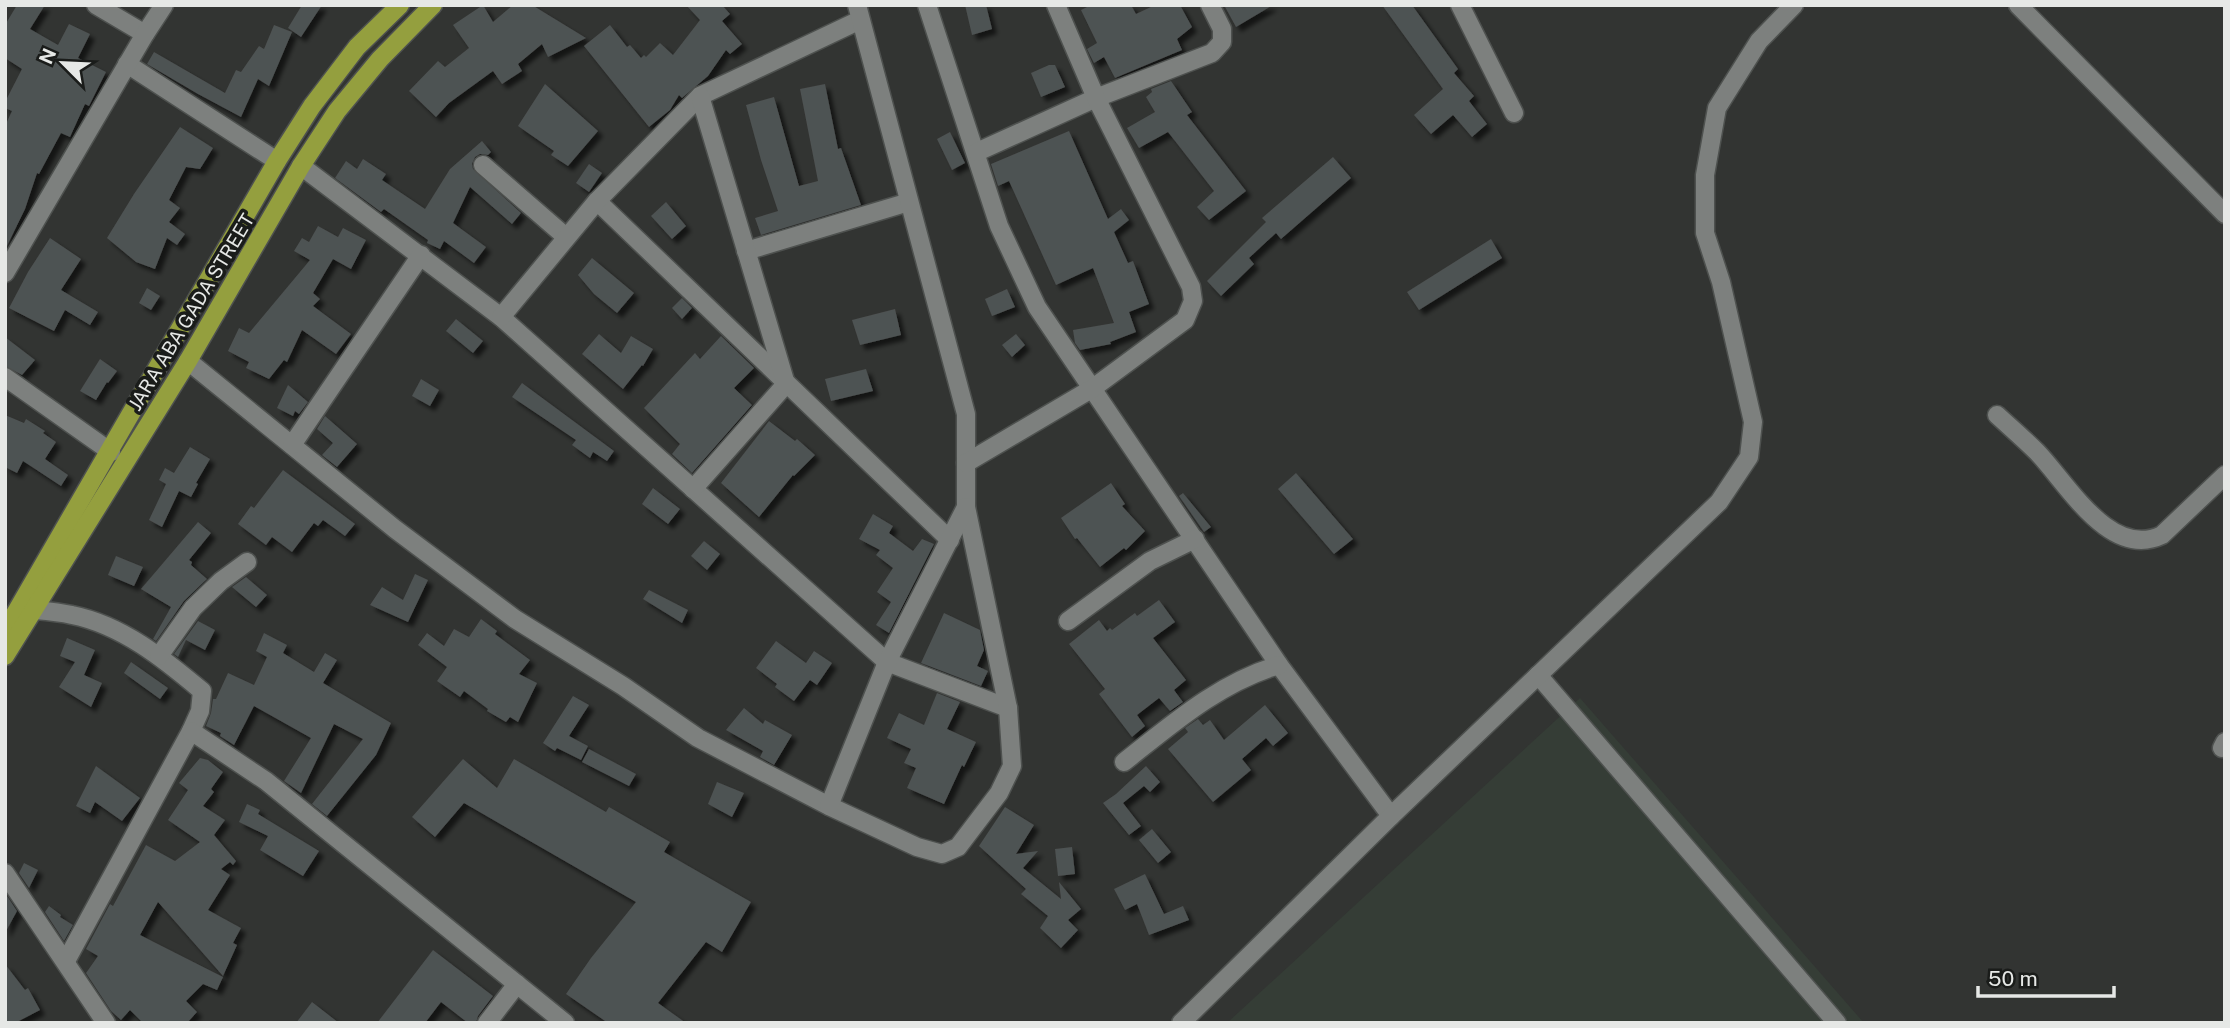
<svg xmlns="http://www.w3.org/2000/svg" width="2230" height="1028" viewBox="0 0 2230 1028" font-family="'Public Sans',sans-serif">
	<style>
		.built { fill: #353d36 }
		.building { fill: #4e5252; filter: url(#shadow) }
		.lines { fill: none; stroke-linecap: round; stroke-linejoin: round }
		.minor-casing { stroke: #4e514f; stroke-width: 21 }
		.major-casing { stroke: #4e514f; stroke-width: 21 }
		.minor { stroke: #7d807e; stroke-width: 18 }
		.major { stroke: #949f3e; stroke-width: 18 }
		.labels { text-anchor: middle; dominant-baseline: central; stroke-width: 7; stroke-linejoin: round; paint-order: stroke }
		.street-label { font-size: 19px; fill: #e6e8e6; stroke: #1a1c1a }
	</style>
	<defs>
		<filter id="shadow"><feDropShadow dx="5" dy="5" stdDeviation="2" flood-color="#0009"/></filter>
	</defs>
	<rect width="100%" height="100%" fill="#323432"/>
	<polygon class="built" points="1580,698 1864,1023 1227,1023"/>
	<g class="building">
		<polygon points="17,5 45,5 30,29 58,45 69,24 90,34 78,58 106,72 89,106 85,104 70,137 61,133 39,174 37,173 25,209 5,250 5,126 12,111 5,108 5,102 22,69 5,58 5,25"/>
		<polygon points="302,5 322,5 301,37 288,28"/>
		<polygon points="483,5 493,22 513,5 532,5 586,38 548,57 542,44 518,64 522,71 502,84 493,71 449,103 436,117 409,91 438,61 445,67 469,48 453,25"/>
		<polygon points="686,5 722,5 730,14 722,21 742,44 730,54 726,50 708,76 682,98 679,95 670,110 649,127 584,46 610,25 627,47 630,45 641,58 644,55 646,57 660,43 673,55 700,20"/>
		<polygon points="965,5 986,5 992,29 972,35"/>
		<polygon points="1091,5 1131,5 1136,14 1155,5 1180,5 1192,27 1177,39 1182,50 1115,78 1104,57 1094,63 1087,49 1097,43 1081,10"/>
		<polygon points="1224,5 1273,5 1236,27"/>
		<polygon points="1382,5 1412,5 1458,69 1454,73 1474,96 1469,101 1487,124 1472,137 1453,115 1431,134 1414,115 1443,89"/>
		<polygon points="274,25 292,32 269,86 258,79 241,117 198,94 147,64 154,52 225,93 236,70 241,72 259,46 264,49"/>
		<polygon points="1049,65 1055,65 1065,87 1041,97 1031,73"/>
		<polygon points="1171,81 1192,112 1187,115 1246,191 1209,220 1197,207 1214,191 1168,132 1139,148 1127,128 1155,112 1146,97 1152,92 1151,89"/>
		<polygon points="545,84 598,131 568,166 551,155 554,151 518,126"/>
		<polygon points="825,84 838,149 841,148 861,205 761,235 755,218 778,211 761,160 746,105 774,97 799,186 818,181 800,89"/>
		<polygon points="180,127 213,148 200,169 186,167 169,200 180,208 169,222 185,234 177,245 167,238 155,269 136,262 107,238 134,194"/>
		<polygon points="1069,131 1108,219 1121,209 1129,220 1114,232 1128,263 1133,261 1149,304 1129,312 1136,332 1110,342 1111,344 1080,350 1075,343 1073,330 1114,323 1093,268 1056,285 1009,181 998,186 991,164"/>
		<polygon points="950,132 965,163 952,170 937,139"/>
		<polygon points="482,141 491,152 488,155 480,154 475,157 472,164 473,169 521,213 512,224 470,187 453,223 486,247 474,263 444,241 440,249 427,243 428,240 384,209 381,212 335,178 346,161 357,169 363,159 386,174 382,180 425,209 450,169"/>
		<polygon points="1333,157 1351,178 1281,239 1276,233 1249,258 1254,264 1221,296 1207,281 1266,222 1262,218"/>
		<polygon points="589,164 602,173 589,192 576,183"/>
		<polygon points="666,202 686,226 672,239 651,216"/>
		<polygon points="318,226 338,237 343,228 366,240 351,269 333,259 313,293 320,299 313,306 351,334 336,354 302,330 287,362 284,360 269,379 246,368 249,362 228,351 239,328 249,333 310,260 294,251 302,238 309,242"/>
		<polygon points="50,238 81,259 61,290 98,312 90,325 65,310 54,331 9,308 28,272"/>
		<polygon points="1491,239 1502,258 1419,310 1407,292"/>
		<polygon points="592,258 634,293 617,313 594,294 578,275"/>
		<polygon points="147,288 160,296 151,310 139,303"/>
		<polygon points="1007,289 1015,307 992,316 985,299"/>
		<polygon points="682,298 692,308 682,319 672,308"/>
		<polygon points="895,309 901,335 860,345 852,320"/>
		<polygon points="456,319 483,341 473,353 446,331"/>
		<polygon points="599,334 621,353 631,336 653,349 643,366 642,365 623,389 582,354"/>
		<polygon points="1016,334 1025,345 1012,357 1002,345"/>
		<polygon points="721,336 754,368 734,388 752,405 692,473 672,454 680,444 644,408 695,353 700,359"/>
		<polygon points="5,337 35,360 22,375 5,366"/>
		<polygon points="100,359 117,371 108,383 107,382 96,400 80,391"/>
		<polygon points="866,369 873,391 831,401 825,379"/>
		<polygon points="421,379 439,390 430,406 412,396"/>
		<polygon points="522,383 614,451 607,461 593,452 590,458 572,445 576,440 512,397"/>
		<polygon points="288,385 308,402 299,414 295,411 293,416 277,408"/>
		<polygon points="5,415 24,423 26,419 45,431 43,433 56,442 45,459 68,475 61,486 23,461 17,473 5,467"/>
		<polygon points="325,416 357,444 337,467 322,455 333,443 317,429"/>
		<polygon points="769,421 795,441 797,439 815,455 794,476 793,475 759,517 721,483"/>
		<polygon points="190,447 210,459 196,483 198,484 191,497 179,491 162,527 149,520 166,484 159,480 165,468 174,473"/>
		<polygon points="283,470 355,524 345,536 323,520 318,526 314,523 292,552 272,537 266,545 238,524 251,506 254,508"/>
		<polygon points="1296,473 1353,539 1334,554 1278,489"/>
		<polygon points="1111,483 1125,504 1122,506 1145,531 1126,550 1124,548 1100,567 1077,538 1075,539 1061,518"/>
		<polygon points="653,488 680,509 668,524 642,504"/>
		<polygon points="1183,493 1211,527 1204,532 1179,496"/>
		<polygon points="873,514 893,526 889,533 913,551 922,539 934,544 889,633 876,625 891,602 877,592 893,568 876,555 880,550 859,539"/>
		<polygon points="198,522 211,533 189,560 192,562 191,565 207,579 184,601 156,641 153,639 171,607 141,589"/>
		<polygon points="704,541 720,554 707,570 691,556"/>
		<polygon points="116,556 143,567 134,586 108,575"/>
		<polygon points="415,574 428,580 408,622 370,605 382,587 403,600"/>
		<polygon points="246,577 267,595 256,607 232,587"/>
		<polygon points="649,590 688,610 682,623 643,599"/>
		<polygon points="1159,600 1175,622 1153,638 1186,680 1174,690 1183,702 1170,711 1159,698 1137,715 1145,726 1132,737 1099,694 1105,689 1069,644 1099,620 1107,631 1110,628 1112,630 1135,613 1137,616"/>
		<polygon points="944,613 980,630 984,650 977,666 988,671 981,686 921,663"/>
		<polygon points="481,619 497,631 495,634 530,660 519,674 537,683 518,722 510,717 506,722 487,711 488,709 464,691 460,697 437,681 447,667 418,645 427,633 444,646 454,629 469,637"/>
		<polygon points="198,621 215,630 205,650 186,640 178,657 174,654"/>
		<polygon points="264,633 287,645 283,653 314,672 325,653 337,660 323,683 391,723 376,755 327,816 312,804 363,739 334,724 301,793 284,781 311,738 254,706 234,745 220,736 221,733 206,726 211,713 213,699 216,699 228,673 254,685 267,657 256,651"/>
		<polygon points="67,638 95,650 84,675 102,683 91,707 59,687 75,662 60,656"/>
		<polygon points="776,641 806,663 814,651 832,663 817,685 810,680 794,701 775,687 777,684 756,668"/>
		<polygon points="131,662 168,688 160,699 124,673"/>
		<polygon points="937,693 960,702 947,729 976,742 964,767 962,765 944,804 907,788 916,768 904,763 911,749 887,738 899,713 924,725"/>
		<polygon points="573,696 589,705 569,736 588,746 581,760 557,748 555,751 543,743"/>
		<polygon points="1265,705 1288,733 1273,746 1266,738 1242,759 1251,770 1213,802 1168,749 1188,732 1185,728 1198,719 1203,725 1210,720 1224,740"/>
		<polygon points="744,708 763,724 765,720 792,735 774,765 760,757 763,751 726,730"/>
		<polygon points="589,749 636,774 629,786 582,762"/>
		<polygon points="200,758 208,760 223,772 211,789 214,792 203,806 225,820 214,835 236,861 233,865 230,862 221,869 230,875 208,910 241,928 233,943 237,945 223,976 158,902 140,935 223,977 217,990 203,984 186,1001 197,1012 187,1023 143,1023 130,1010 121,1020 111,1011 86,973 98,956 86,949 110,904 113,906 146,845 175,861 200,842 168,820 188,790 179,783"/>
		<polygon points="463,759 497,788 514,759 606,812 609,807 670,842 664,852 751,902 722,952 706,942 658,1003 686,1023 608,1023 566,994 591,958 636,902 464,803 435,837 412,817"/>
		<polygon points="96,766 140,798 122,821 95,802 90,813 76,806"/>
		<polygon points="1146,766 1160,782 1150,792 1144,786 1123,803 1141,826 1129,835 1103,803 1116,794"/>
		<polygon points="717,782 744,793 732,817 708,804"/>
		<polygon points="247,804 260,810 258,814 319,851 303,876 260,850 268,836 239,822"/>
		<polygon points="1005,807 1034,825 1016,854 1038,851 1023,868 1061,899 1059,882 1081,909 1068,920 1078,930 1061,948 1040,928 1048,916 1021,894 1026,889 979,846"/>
		<polygon points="1152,829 1171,852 1158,863 1139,840"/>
		<polygon points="1072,847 1075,874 1058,876 1055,849"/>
		<polygon points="24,863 38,870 29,888 19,873"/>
		<polygon points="1145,874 1164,914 1183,906 1189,920 1149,935 1137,904 1125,910 1114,889"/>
		<polygon points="7,896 17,911 5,933 5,899"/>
		<polygon points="49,906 61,915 60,917 73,925 64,941 45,912"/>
		<polygon points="433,950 493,996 478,1016 476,1023 468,1023 441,1002 425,1023 377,1023"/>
		<polygon points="5,964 25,990 28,988 40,1010 15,1023 5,1023"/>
		<polygon points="312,1002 339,1023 296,1023"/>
	</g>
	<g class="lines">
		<g class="minor-casing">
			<g id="minor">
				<polyline points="96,5 145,34"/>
				<polyline points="927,5 999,226 1037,307 1279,665 1391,816"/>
				<polyline points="1460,5 1514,113"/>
				<polyline points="2018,5 2225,214"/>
				<polyline points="127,64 277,161"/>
				<polyline points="977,152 1096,98 1212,53 1222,42 1222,29 1210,5"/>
				<polyline points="483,165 566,237"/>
				<polyline points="301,166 501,317 887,662 1008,708"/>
				<polyline points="597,201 950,540"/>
				<polyline points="746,251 909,202"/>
				<polyline points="5,273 145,34 164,5"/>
				<polyline points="501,317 597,201 700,96 860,20"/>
				<polyline points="188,361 395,529 515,619 623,686 698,738 829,806 917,847 942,854 958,847 999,793 1012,766 1008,708 966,507 966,414 857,5"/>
				<polyline points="5,377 111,452"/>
				<path d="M1997 415C2010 427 2024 439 2037 452 2067 483 2110 560 2162 535L2225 475"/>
				<polyline points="292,445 421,255"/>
				<polyline points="966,463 1093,388 1185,320 1193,301 1191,287 1096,98 1056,5"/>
				<polyline points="693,489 786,384 700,96"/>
				<path d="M34 610C46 611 59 612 72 615 122 625 164 659 202 691L200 711 191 731 66 961"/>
				<polyline points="1068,621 1150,561 1195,539"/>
				<polyline points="159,656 193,608 221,581 247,562"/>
				<polyline points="1538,675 1837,1023"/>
				<polyline points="191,731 266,781 565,1023"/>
				<polyline points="2222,748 2225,742"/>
				<path d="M1124 762C1172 724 1220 682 1279 665"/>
				<polyline points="829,806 887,662 966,507"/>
				<polyline points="5,873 106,1023"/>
				<polyline points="487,1023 517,984"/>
				<polyline points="1181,1023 1391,816 1719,502 1749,457 1753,422 1721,282 1705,233 1705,175 1717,108 1759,41 1794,5"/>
			</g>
		</g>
		<g class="major-casing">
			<g id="major">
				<polyline points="5,631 277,161 312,106 357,47 400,5"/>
				<polyline points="5,656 188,361 301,166 337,111 380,59 433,5"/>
			</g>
		</g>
		<use href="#minor" class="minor"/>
		<use href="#major" class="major"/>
	</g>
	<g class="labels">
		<g class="street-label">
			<text transform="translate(191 312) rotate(-59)">JARA ABA GADA STREET</text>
		</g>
	</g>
	<rect width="2230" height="1028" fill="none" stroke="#e6e8e6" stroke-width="14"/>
	<g transform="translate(63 63) rotate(294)" stroke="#1a1c1a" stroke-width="5" paint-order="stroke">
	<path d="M0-5L12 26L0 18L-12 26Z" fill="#e6e8e6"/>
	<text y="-10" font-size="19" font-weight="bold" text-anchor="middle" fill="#e6e8e6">N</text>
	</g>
	<path d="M1978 986v10h136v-10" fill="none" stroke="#e6e8e6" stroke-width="3.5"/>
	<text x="1988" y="986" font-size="21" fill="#e6e8e6" stroke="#1a1c1a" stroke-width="5" paint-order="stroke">50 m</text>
</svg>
